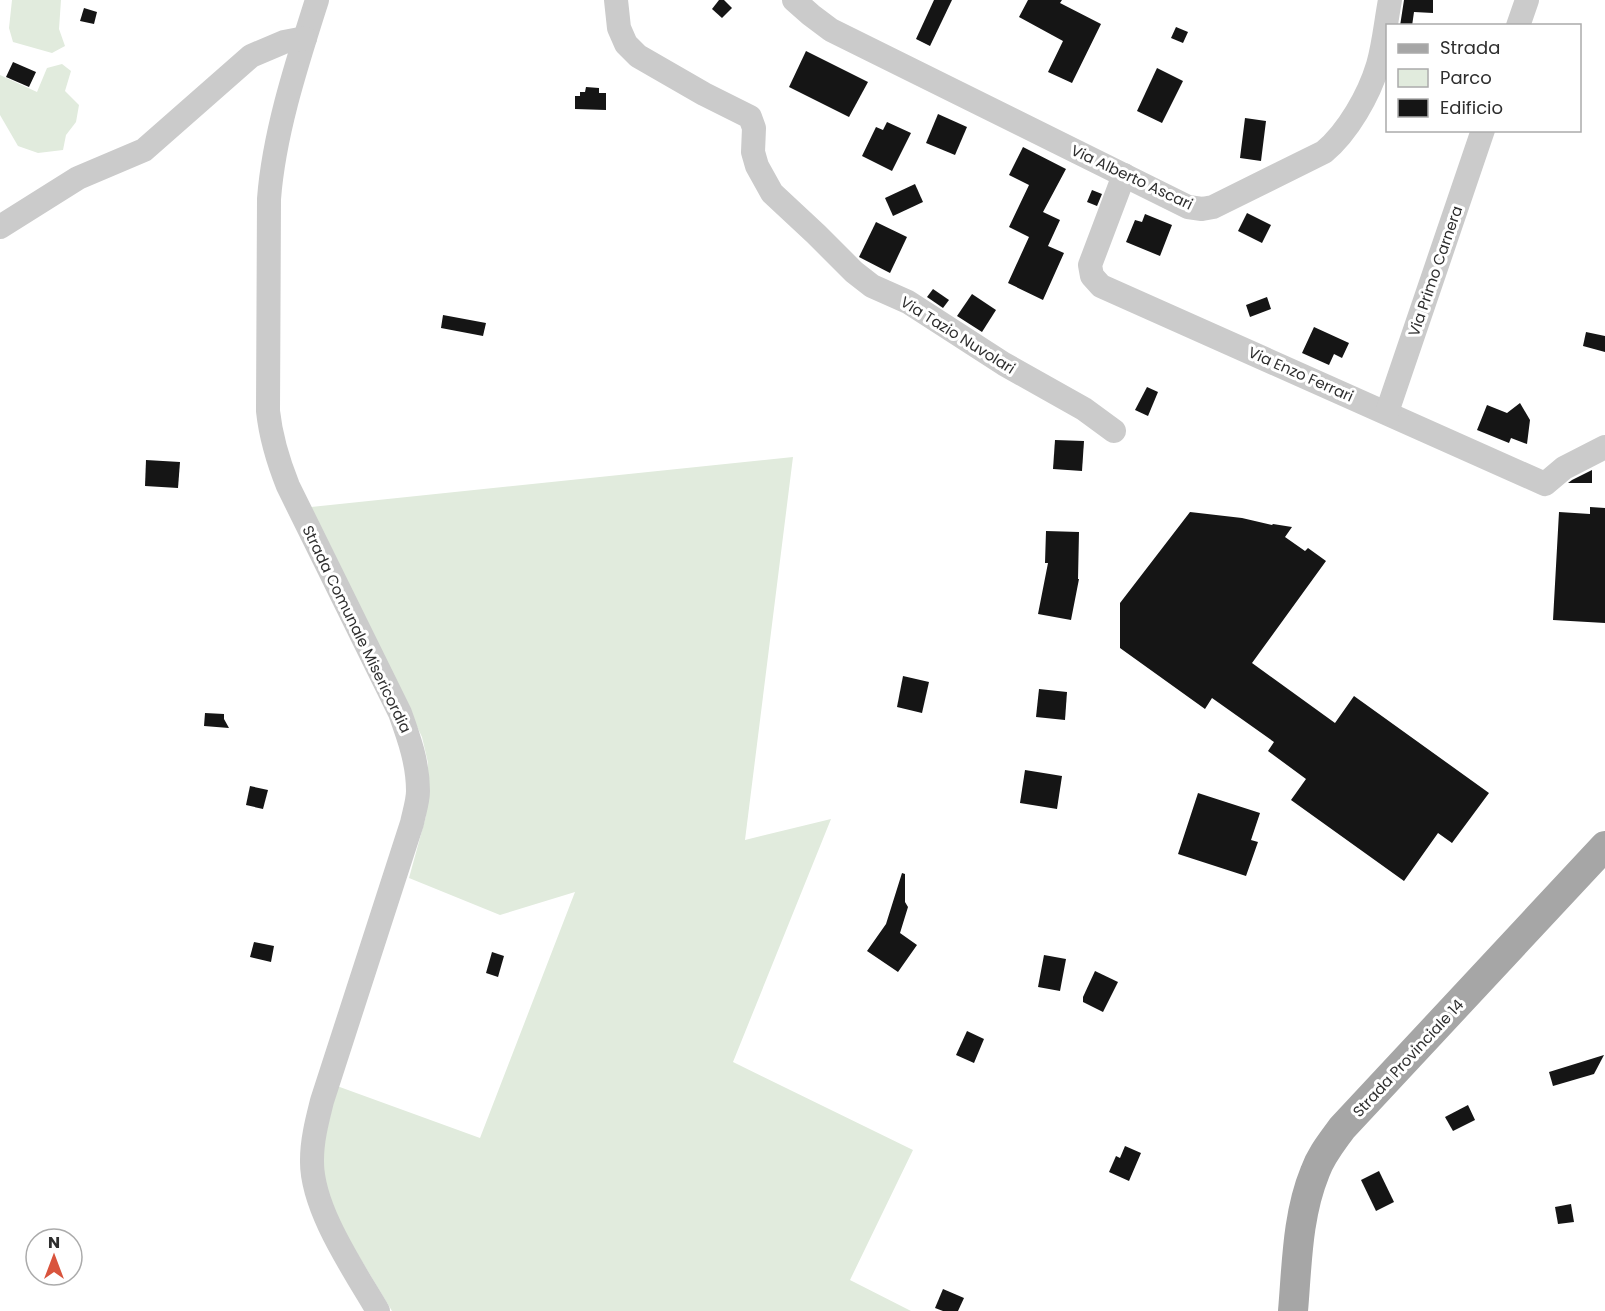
<svg xmlns="http://www.w3.org/2000/svg" width="1605" height="1311" viewBox="0 0 1605 1311" font-family="Poppins,sans-serif">
	<style>
		.green { fill: #e1ebdd }
		.building { fill: #151515 }
		.lines { fill: none; stroke-linecap: round; stroke-linejoin: round }
		.minor { stroke: #cbcbcb; stroke-width: 24 }
		.major { stroke: #a6a6a6; stroke-width: 30 }
		.labels { text-anchor: middle; dominant-baseline: central; stroke-width: 6; stroke-linejoin: round; paint-order: stroke }
		.street-label { font-size: 15px; fill: #2e2e2e; stroke: #fff }
	</style>
	<rect width="100%" height="100%" fill="#fff"/>
	<g class="green">
		<polygon points="12,0 61,0 59,29 65,46 52,53 13,42 9,28"/>
		<polygon points="62,64 71,71 65,91 79,105 76,122 66,135 63,150 38,153 18,146 0,115 0,75 37,92 47,68"/>
		<polygon points="793,457 745,840 831,819 733,1062 913,1150 850,1280 911,1311 392,1311 334,1215 323,1180 321,1155 337,1086 480,1138 575,892 500,915 409,878 426,816 428,763 422,737 311,507"/>
	</g>
	<g class="building">
		<polygon points="719,0 724,0 732,8 722,18 712,9"/>
		<polygon points="934,0 952,0 930,46 916,39"/>
		<polygon points="1028,0 1062,0 1060,3 1101,24 1072,83 1048,72 1063,41 1019,17"/>
		<polygon points="1404,0 1433,0 1433,13 1414,12 1412,26 1400,26"/>
		<polygon points="84,8 97,12 94,24 80,21"/>
		<polygon points="1176,27 1188,32 1183,43 1171,38"/>
		<polygon points="806,51 868,82 849,117 789,87"/>
		<polygon points="13,62 36,72 29,87 6,77"/>
		<polygon points="1157,68 1183,81 1162,123 1137,111"/>
		<polygon points="586,87 599,88 599,93 606,93 606,110 575,109 575,96 580,96 580,92 585,92"/>
		<polygon points="938,114 967,127 955,155 926,143"/>
		<polygon points="1245,118 1266,121 1261,161 1240,158"/>
		<polygon points="887,122 911,133 892,171 862,156 876,127 883,130"/>
		<polygon points="1023,147 1066,169 1043,212 1060,220 1048,246 1064,253 1043,300 1008,283 1029,237 1009,227 1029,185 1009,175"/>
		<polygon points="915,184 923,202 893,216 885,198"/>
		<polygon points="1092,190 1102,194 1097,206 1087,202"/>
		<polygon points="1247,213 1271,225 1262,243 1238,231"/>
		<polygon points="1145,214 1172,225 1160,256 1126,242 1135,220 1142,222"/>
		<polygon points="876,222 907,237 890,273 859,257"/>
		<polygon points="933,289 949,300 943,308 927,297"/>
		<polygon points="972,294 996,310 982,332 957,316"/>
		<polygon points="1267,297 1271,309 1250,317 1246,305"/>
		<polygon points="443,315 486,323 483,336 441,328"/>
		<polygon points="1314,327 1349,343 1342,358 1334,354 1329,365 1302,353"/>
		<polygon points="1586,332 1605,336 1605,352 1583,346"/>
		<polygon points="1147,387 1158,392 1148,416 1135,410"/>
		<polygon points="1520,403 1530,420 1527,444 1511,438 1509,443 1477,430 1487,405 1507,413"/>
		<polygon points="1055,440 1084,441 1082,471 1053,469"/>
		<polygon points="146,460 180,462 178,488 145,486"/>
		<polygon points="1592,470 1592,483 1568,483 1572,480"/>
		<polygon points="1590,507 1605,508 1605,623 1553,620 1559,512 1590,514"/>
		<polygon points="1190,512 1242,518 1272,525 1273,524 1292,527 1285,537 1305,551 1308,548 1326,561 1252,663 1335,723 1354,696 1489,793 1452,843 1438,833 1404,881 1291,800 1306,779 1268,751 1274,742 1212,698 1205,709 1120,648 1120,603"/>
		<polygon points="1046,531 1079,532 1078,579 1079,579 1071,620 1038,614 1048,563 1045,563"/>
		<polygon points="903,676 929,682 922,713 897,707"/>
		<polygon points="1039,689 1067,692 1065,720 1036,717"/>
		<polygon points="205,713 224,714 224,719 229,728 204,726"/>
		<polygon points="1025,770 1062,776 1057,809 1020,803"/>
		<polygon points="250,786 268,790 263,809 246,805"/>
		<polygon points="1198,793 1260,813 1251,840 1258,842 1246,876 1178,854"/>
		<polygon points="902,873 905,874 905,902 908,907 900,933 917,945 898,972 867,951 886,924"/>
		<polygon points="254,942 274,946 271,962 250,957"/>
		<polygon points="492,952 504,956 498,977 486,973"/>
		<polygon points="1044,955 1066,959 1060,991 1038,987"/>
		<polygon points="1095,971 1118,982 1103,1012 1083,1002 1083,997"/>
		<polygon points="967,1031 984,1039 974,1063 956,1055"/>
		<polygon points="1604,1055 1594,1074 1553,1086 1549,1072"/>
		<polygon points="1468,1105 1475,1120 1453,1131 1445,1117"/>
		<polygon points="1125,1146 1141,1153 1129,1181 1109,1172 1116,1156 1120,1158"/>
		<polygon points="1379,1171 1394,1202 1376,1211 1361,1180"/>
		<polygon points="1571,1204 1574,1222 1558,1224 1555,1207"/>
		<polygon points="943,1289 964,1298 958,1311 943,1311 935,1308"/>
	</g>
	<g class="lines">
		<g class="minor">
			<path d="M317 0C297 63 274 133 269 199L268 411C271 439 278 461 288 486L400 713C409 738 418 763 418 791 418 801 414 813 412 823L322 1101C317 1121 312 1140 312 1160 311 1208 354 1270 378 1311"/>
			<polyline points="616,0 619,28 626,44 638,56 704,94 750,117 754,128 753,152 757,166 772,193 816,234 854,272 872,286 908,302 1004,364 1084,409 1114,431"/>
			<path d="M794 0 811 15 831 30 1188 207 1202 209 1213 207 1324 152C1348 132 1369 95 1378 65 1384 44 1386 21 1390 0"/>
			<polyline points="1518,26 1527,0"/>
			<polyline points="1124,175 1090,265 1092,276 1101,286 1545,484 1564,468 1605,447"/>
			<polyline points="0,227 78,178 144,150 251,56 284,42 305,38"/>
			<polyline points="1387,412 1483,130"/>
		</g>
		<path class="major" d="M1293 1311C1297 1265 1297 1216 1315 1172 1321 1155 1332 1142 1342 1128L1605 846"/>
	</g>
	<g class="labels">
		<g class="street-label">
			<text transform="translate(1132 177) rotate(25)">Via Alberto Ascari</text>
			<text transform="translate(1435 271) rotate(-71)">Via Primo Carnera</text>
			<text transform="translate(958 335) rotate(32)">Via Tazio Nuvolari</text>
			<text transform="translate(1301 374) rotate(24)">Via Enzo Ferrari</text>
			<text transform="translate(357 629) rotate(64)">Strada Comunale Misericordia</text>
			<text transform="translate(1408 1058) rotate(-47)">Strada Provinciale 14</text>
		</g>
	</g>
	<rect x="1386" y="24" width="195" height="108" fill="#ffffff" stroke="#ababab" stroke-width="1.5"/>
	<rect x="1398" y="44" width="30" height="9" fill="#a6a6a6" stroke="#ababab" stroke-width="1.5"/>
	<text x="1440" y="54" font-size="18" fill="#2e2e2e">Strada</text>
	<rect x="1398" y="69" width="30" height="18" fill="#e1ebdd" stroke="#ababab" stroke-width="1.5"/>
	<text x="1440" y="84" font-size="18" fill="#2e2e2e">Parco</text>
	<rect x="1398" y="99" width="30" height="18" fill="#151515" stroke="#ababab" stroke-width="1.5"/>
	<text x="1440" y="114" font-size="18" fill="#2e2e2e">Edificio</text>
	<g transform="translate(54 1257)"><circle r="28" fill="#ffffff" stroke="#ababab" stroke-width="1.5"/>
	<path d="M0-4.5L10 22L0 15L-10 22Z" fill="#d9543d"/>
	<text y="-9" font-size="16" font-weight="bold" text-anchor="middle" fill="#2e2e2e">N</text>
	</g>
</svg>
